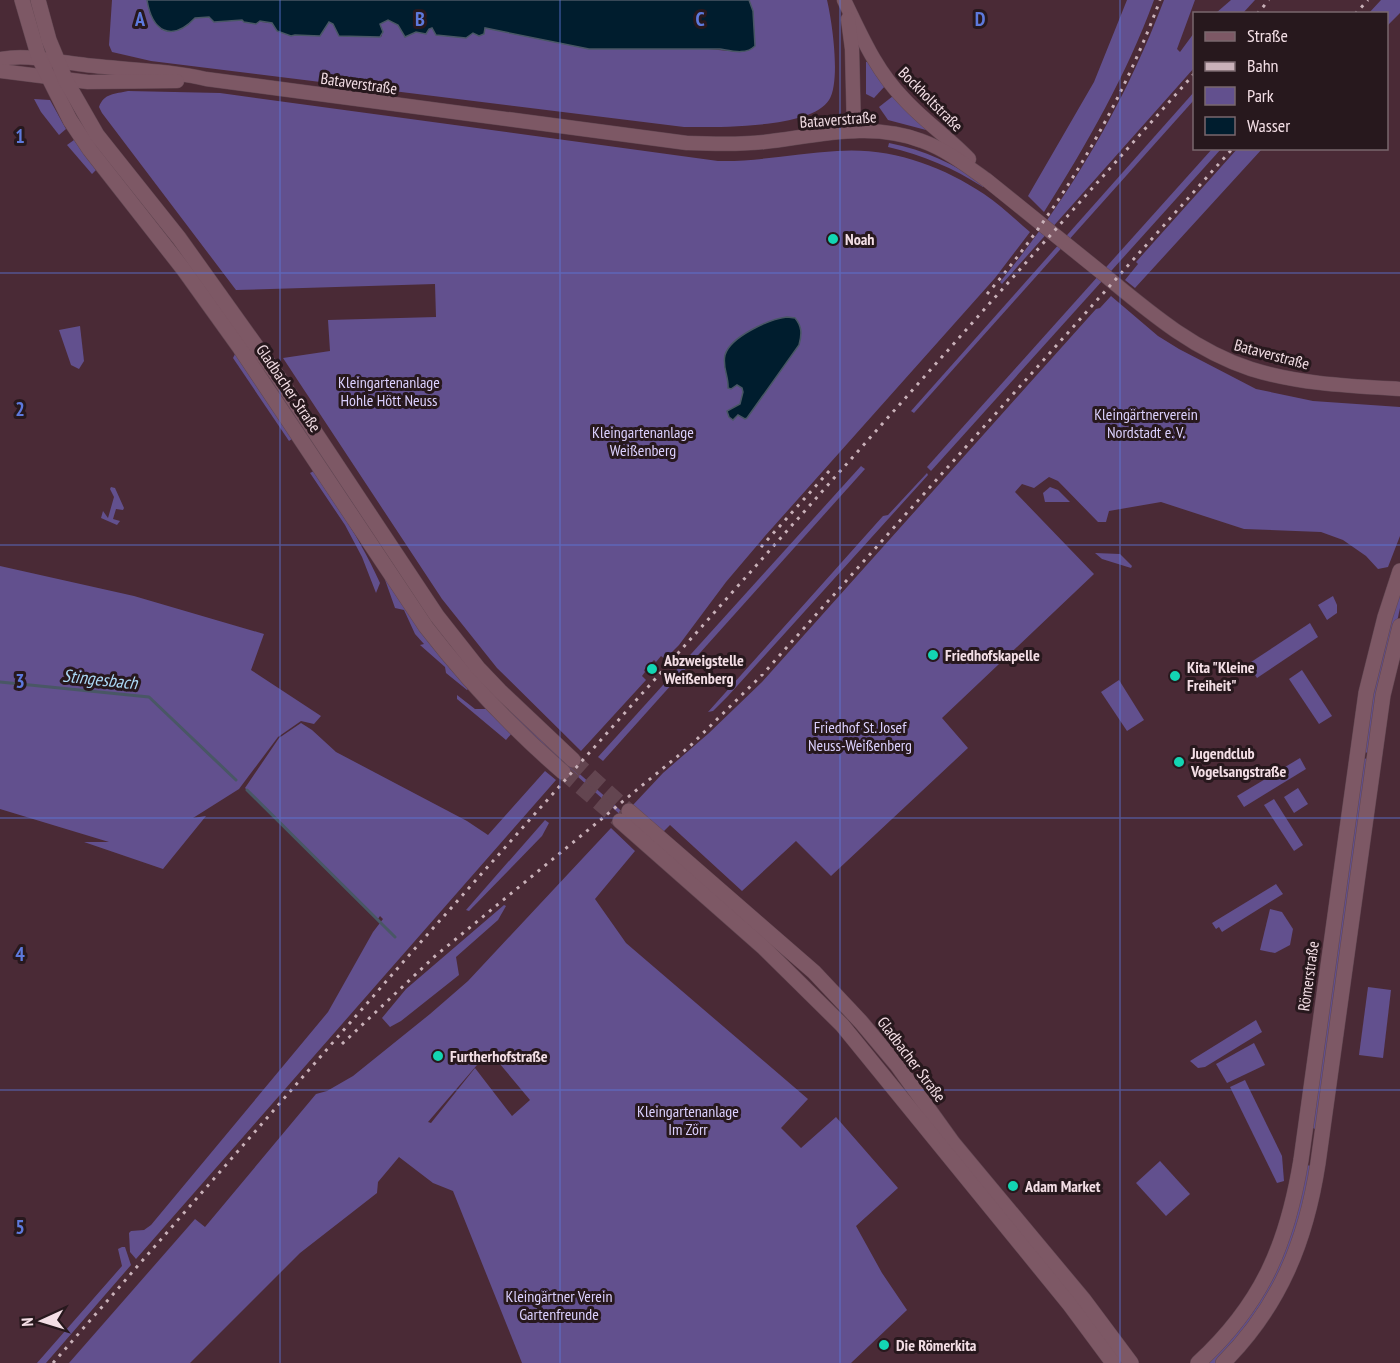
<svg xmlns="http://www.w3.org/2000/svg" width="1400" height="1363" viewBox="0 0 1400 1363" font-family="'PT Sans Narrow',sans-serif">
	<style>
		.green { fill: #62508e; fill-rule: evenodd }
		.water { fill: #001d2e; stroke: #495765; stroke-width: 1.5 }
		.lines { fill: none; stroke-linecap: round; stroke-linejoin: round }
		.stream { stroke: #495765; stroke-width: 3 }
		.secondary-tunnel { stroke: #634550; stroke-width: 15; stroke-dasharray: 15 8; stroke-linecap: butt }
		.tertiary-casing { stroke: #624752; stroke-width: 15 }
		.secondary-casing { stroke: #624752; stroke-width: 16 }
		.tertiary { stroke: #7d5865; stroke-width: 14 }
		.secondary { stroke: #7d5865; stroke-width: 15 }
		.rail { stroke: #c9b1b9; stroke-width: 3; stroke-dasharray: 3 6; stroke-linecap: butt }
		.grid { fill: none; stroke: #5d79dc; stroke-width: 1.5; stroke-opacity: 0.55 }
		.poi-dot { fill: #13d5b3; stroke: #27181d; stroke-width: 2 }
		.labels { text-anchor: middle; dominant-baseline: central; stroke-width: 6; stroke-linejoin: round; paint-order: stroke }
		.street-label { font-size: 16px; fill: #f3dee5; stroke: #27181d }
		.poi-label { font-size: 16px; font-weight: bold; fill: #f3dee5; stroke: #27181d; text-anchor: start }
		.park-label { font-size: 16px; fill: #dcd1fe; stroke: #27181d }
		.water-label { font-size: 18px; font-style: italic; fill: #acd9f6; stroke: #27181d }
		.grid-label { font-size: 20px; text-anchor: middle; font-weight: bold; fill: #5d79dc; stroke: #27181d; stroke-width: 6; stroke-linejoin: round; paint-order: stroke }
	</style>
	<rect width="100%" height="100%" fill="#4a2a36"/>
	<g class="green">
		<path d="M112 0H147L150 14 162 30 188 25 195 18 209 17 214 22 242 20 272 23 277 31 295 35 320 36 329 22 333 24 339 36 380 37 382 36 380 24 388 20 416 32 432 28 473 32 485 28 740 52C746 34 756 18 749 0H827C832 21 841 81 829 100 811 129 716 127 684 127L151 61 112 52 109 45Z"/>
		<path d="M1127 0H1154C1126 76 1087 144 1044 212L1028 196 1094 82Z"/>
		<path d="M1164 0H1195L1177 49 1180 52 1194 33V68L1002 284 1000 282C1070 197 1125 103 1164 0Z"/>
		<polygon points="1231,0 1255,0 1243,13 1216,13"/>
		<polygon points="1381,0 1400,0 1400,13 1387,26 1386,14 1369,13"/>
		<polygon points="869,61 885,86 874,98 866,94 866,62"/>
		<path d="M128 91 220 93 718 161C758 162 797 153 837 151 889 147 941 165 984 194 1000 205 1015 219 1030 232L995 278 765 536 726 582 679 645 665 659 661 656 656 662 654 660 644 670 645 672 642 676 646 680 581 751 497 668 442 599 283 358 330 351 328 320 436 317 435 284 236 290 102 113 99 107C104 93 115 94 128 91Z"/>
		<polygon points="1194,92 1194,100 914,413 911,411"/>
		<polygon points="893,96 927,129 926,130 888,120 879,107"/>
		<polygon points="34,99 50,100 66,129 59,135 41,112"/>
		<polygon points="74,140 96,170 92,174 67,145"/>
		<path d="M889 143C925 150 954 164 985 185L983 187C953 168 923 155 888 147Z"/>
		<polygon points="1238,148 1262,149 1135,288 1125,280 1138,264 1136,262"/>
		<polygon points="1212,149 1221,149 931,471 927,467"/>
		<polygon points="202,285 296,411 384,547 556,753 645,832 643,835 521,726 449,648"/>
		<polygon points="1111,296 1158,336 1179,349 1256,389 1313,401 1400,407 1400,536 1388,567 1378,569 1366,556 1343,540 1321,532 1244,529 1161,502 1109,511 1106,522 1098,522 1058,481 1049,477 1034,488 1022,484 1015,492 1094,574 942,718 968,748 831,876 796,841 742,891 670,825 663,832 632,806 663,773 709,733 762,682 1096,309 1100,308"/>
		<polygon points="80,326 84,361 79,369 71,365 59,330"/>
		<polygon points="235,354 292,439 289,441 233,358"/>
		<polygon points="861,466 865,469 603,761 598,757"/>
		<path d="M314 471C339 507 362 543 380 583L376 593 362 557 345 525 310 473Z"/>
		<polygon points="927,473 928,475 728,696 713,711 708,712 883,516 888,515"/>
		<polygon points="111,487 115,488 124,508 123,510 116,509 113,519 120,521 117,525 101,518 103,511 108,518 114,497 110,489"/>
		<polygon points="1050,487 1058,490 1070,502 1045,502 1043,493"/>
		<polygon points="1095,553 1120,554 1132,566 1131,568 1102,559"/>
		<polygon points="0,566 134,596 264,634 251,670 321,716 314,724 301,721 278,737 239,789 193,818 206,816 163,869 84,842 109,842 0,809"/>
		<polygon points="383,574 468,689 467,690 446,673 445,667 420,645 424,644 415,634 404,610 395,608"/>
		<polygon points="1400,588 1400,608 1369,753 1363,752 1370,701"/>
		<polygon points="1333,596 1337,605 1337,613 1327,620 1318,605"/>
		<polygon points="1310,623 1318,637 1257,678 1248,664"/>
		<polygon points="1302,670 1332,716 1319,724 1289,679"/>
		<polygon points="1119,680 1144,720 1127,731 1101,692"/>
		<polygon points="457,695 475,709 486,709 512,733 506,740 457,699"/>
		<polygon points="301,723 312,730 336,752 467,821 488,835 545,771 556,780 136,1259 130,1252 129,1233 131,1231 144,1230 151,1225 328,1012 373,932 383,919 380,916 378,919 245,788 279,738"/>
		<polygon points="1300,758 1306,769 1244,807 1237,796"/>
		<polygon points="1362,758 1368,759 1317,1128 1315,1129 1313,1128"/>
		<polygon points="1298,788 1308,804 1294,813 1284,797"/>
		<polygon points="1274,799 1303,845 1294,851 1264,805"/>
		<polygon points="545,820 549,823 542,836 469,911 466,910"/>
		<path d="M611 828 635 851 595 899 626 943 808 1099 781 1128 801 1148 836 1117 898 1188 856 1226 882 1273 907 1310 851 1363H522L453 1191 433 1183 399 1157 378 1182 377 1193 300 1253 190 1363H69L195 1219 205 1227 316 1094 327 1091 353 1076 430 1014 468 981ZM489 1051 530 1100 512 1116 475 1068 431 1123 428 1122Z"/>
		<polygon points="1276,884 1283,894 1222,932 1219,927 1216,929 1212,923"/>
		<polygon points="504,905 506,906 498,920 456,957 459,975 401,1021 390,1027 382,1018 406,989"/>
		<polygon points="1270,909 1282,912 1293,929 1290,945 1275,953 1260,950"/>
		<polygon points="1368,987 1391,990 1383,1058 1359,1055"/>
		<polygon points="1256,1020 1262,1032 1205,1067 1198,1068 1190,1061"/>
		<polygon points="1254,1043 1265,1065 1227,1083 1216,1064"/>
		<polygon points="1245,1080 1282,1156 1284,1181 1277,1183 1230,1087"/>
		<polygon points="1160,1161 1190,1194 1166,1216 1136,1183"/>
		<polygon points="1306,1165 1312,1166 1293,1246 1266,1303 1222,1357 1215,1363 1206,1363 1247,1319"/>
		<polygon points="122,1247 125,1247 131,1265 46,1363 37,1363 122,1266 118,1249"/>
	</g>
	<g class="water">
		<path d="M147 0H749L753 11 755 46C746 55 732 51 720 49H589L485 28 484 34 479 36 473 33 466 38 436 35 432 28 429 29 426 34 416 32 405 37 398 25 388 20 380 24 383 32 380 37 339 36 333 24 329 22 320 36 295 35 291 36 277 31 272 23 260 21 256 24 244 22 242 20 214 22 209 17 195 18C171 43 152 31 147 0Z"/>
		<path d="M787 317 795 318C802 326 802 334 799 345L747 418 745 419 738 415 733 420 729 417 727 411 740 404 743 392 742 388 737 385 731 389 728 388C729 377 722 367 725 355 730 337 769 319 787 317Z"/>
	</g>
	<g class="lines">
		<g class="stream">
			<polyline points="0,682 149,697 236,780"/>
			<polyline points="247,790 395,937"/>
		</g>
		<g class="secondary-tunnel">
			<polyline points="573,760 629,811"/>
			<polyline points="563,772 620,821"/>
		</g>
		<g class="tertiary-casing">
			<g id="tertiary">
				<path d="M844 0C861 35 876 71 904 99 924 121 949 138 969 159"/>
				<polyline points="848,19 852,49 854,131"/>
				<path d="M0 59C28 54 50 61 78 64 121 70 164 69 206 79L687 143C713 144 738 145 764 142 816 136 872 121 922 141 947 150 967 166 988 181 1026 212 1064 242 1102 273 1148 311 1193 350 1251 369 1299 384 1350 386 1400 389"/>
				<polyline points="0,71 88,82 177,81"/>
			</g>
		</g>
		<g class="secondary-casing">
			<g id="secondary">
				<path d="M22 0 39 58 70 120 90 150 184 270 240 348 426 627C467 680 512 728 563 772"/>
				<polyline points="38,0 49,40 66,81 97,135 179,238 279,378 437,616 478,668 500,691 573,760"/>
				<polyline points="629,811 814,972 861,1022 897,1065 953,1143 1084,1300 1131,1363"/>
				<polyline points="620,821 764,948 842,1025 1070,1305 1113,1363"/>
				<path d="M1198 1363C1262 1304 1287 1245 1301 1160L1366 693 1385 617 1400 571"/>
				<path d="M1223 1363C1280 1306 1306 1241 1318 1163L1383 695 1400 626"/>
			</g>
		</g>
		<use href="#tertiary" class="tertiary"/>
		<use href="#secondary" class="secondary"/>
		<g class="rail">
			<polyline points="1257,14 1269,0"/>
			<polyline points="1355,14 1368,0"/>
			<path d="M987 294C1061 208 1121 106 1160 0"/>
			<polyline points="761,547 831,469"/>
			<polyline points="342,1044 434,957 690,746 763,674 1233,148"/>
			<polyline points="53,1363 411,953 1194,74"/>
		</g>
	</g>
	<path class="grid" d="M280 0V1363M560 0V1363M840 0V1363M1120 0V1363M0 273H1400M0 545H1400M0 818H1400M0 1090H1400"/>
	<g class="poi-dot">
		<circle cx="833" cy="239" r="6"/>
		<circle cx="933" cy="655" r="6"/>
		<circle cx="652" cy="669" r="6"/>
		<circle cx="1175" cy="676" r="6"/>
		<circle cx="1179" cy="762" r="6"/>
		<circle cx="438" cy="1056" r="6"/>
		<circle cx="1013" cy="1186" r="6"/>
		<circle cx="884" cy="1345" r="6"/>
	</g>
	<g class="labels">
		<g class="street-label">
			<text transform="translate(359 83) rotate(8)">Bataverstraße</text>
			<text transform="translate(931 99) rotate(45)">Bockholtstraße</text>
			<text transform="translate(838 119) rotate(-4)">Bataverstraße</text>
			<text transform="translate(1272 354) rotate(15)">Bataverstraße</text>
			<text transform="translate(289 388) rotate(56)">Gladbacher Straße</text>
			<text transform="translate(1308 976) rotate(-82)">Römerstraße</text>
			<text transform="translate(912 1059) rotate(53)">Gladbacher Straße</text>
		</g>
		<g class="poi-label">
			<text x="845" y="239">Noah</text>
			<text x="945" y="655">Friedhofskapelle</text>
			<text x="664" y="660">Abzweigstelle<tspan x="664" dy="18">Weißenberg</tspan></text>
			<text x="1187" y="667">Kita "Kleine<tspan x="1187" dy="18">Freiheit"</tspan></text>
			<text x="1191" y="753">Jugendclub<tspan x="1191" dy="18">Vogelsangstraße</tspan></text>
			<text x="450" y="1056">Furtherhofstraße</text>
			<text x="1025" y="1186">Adam Market</text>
			<text x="896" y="1345">Die Römerkita</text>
		</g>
		<g class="park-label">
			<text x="389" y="382">Kleingartenanlage<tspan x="389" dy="18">Hohle Hött Neuss</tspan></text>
			<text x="1146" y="414">Kleingärtnerverein<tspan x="1146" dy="18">Nordstadt e. V.</tspan></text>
			<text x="643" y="432">Kleingartenanlage<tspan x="643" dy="18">Weißenberg</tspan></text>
			<text x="860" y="727">Friedhof St. Josef<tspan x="860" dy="18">Neuss-Weißenberg</tspan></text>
			<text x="688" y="1111">Kleingartenanlage<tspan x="688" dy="18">Im Zörr</tspan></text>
			<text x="559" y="1296">Kleingärtner Verein<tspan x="559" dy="18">Gartenfreunde</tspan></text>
		</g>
		<g class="water-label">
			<text transform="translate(100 679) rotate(6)">Stingesbach</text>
		</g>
	</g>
	<g class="grid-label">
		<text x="140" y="26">A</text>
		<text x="420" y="26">B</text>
		<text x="700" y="26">C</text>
		<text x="980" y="26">D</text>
		<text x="20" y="143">1</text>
		<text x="20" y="416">2</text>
		<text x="20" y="688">3</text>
		<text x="20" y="961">4</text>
		<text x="20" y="1234">5</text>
	</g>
	<rect x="1193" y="12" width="195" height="138" fill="#27181d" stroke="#79676d" stroke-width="1.5"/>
	<rect x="1205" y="32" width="30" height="9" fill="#7d5865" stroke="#79676d" stroke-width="1.5"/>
	<text x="1247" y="42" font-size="18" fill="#f3dee5">Straße</text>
	<rect x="1205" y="62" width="30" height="9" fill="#c9b1b9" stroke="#79676d" stroke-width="1.5"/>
	<text x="1247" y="72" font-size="18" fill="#f3dee5">Bahn</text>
	<rect x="1205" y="87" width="30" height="18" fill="#62508e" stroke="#79676d" stroke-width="1.5"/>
	<text x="1247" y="102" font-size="18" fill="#f3dee5">Park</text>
	<rect x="1205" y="117" width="30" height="18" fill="#001d2e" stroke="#79676d" stroke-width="1.5"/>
	<text x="1247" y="132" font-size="18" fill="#f3dee5">Wasser</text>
	<g transform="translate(42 1321) rotate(266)" stroke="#27181d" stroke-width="4.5" paint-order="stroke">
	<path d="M0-4.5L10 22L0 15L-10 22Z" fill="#f3dee5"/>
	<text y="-9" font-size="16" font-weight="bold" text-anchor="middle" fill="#f3dee5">N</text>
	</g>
</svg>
